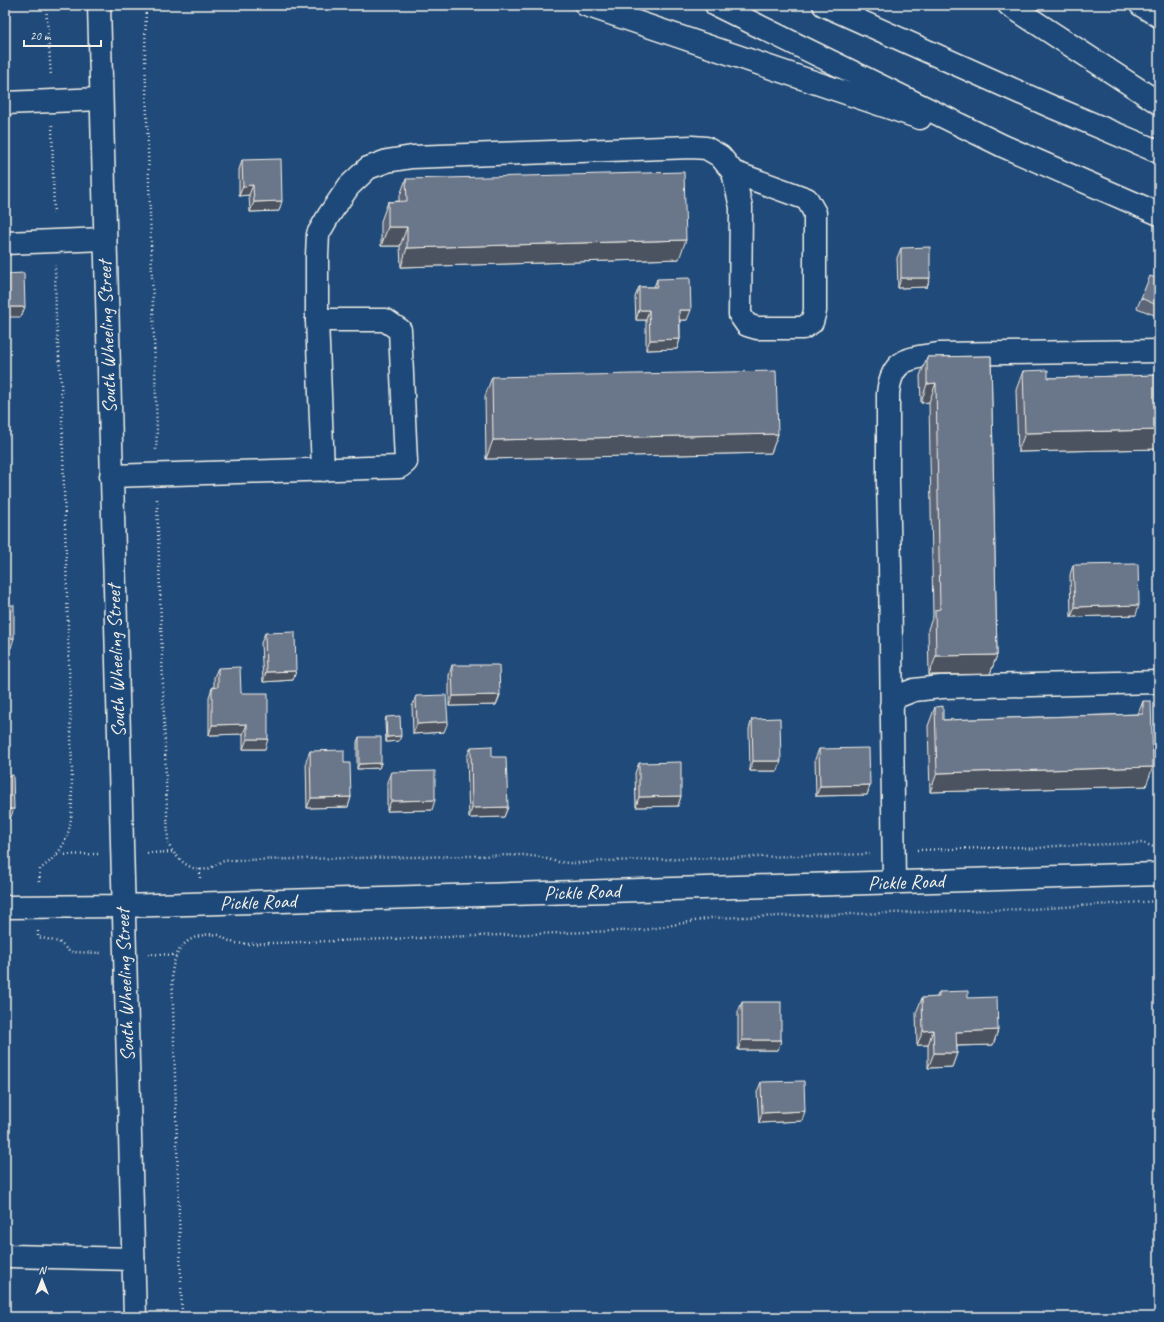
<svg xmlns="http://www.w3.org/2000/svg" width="1164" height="1322" viewBox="0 0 1164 1322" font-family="Caveat,sans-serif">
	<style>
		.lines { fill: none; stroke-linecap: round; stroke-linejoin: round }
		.minor-casing { stroke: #f4f1e8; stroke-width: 25 }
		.highway-casing { stroke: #f4f1e8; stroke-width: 25 }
		.path { stroke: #f4f1e8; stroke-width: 2.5; stroke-dasharray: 1 3; stroke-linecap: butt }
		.minor { stroke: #1f4a7a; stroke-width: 22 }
		.highway { stroke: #1f4a7a; stroke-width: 22 }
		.wall { fill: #5c6577; stroke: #f4f1e8 }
		.shaded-wall { fill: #4b5361; stroke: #f4f1e8 }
		.building { fill: #6b768a; stroke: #f4f1e8 }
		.labels { text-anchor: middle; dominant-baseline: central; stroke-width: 3.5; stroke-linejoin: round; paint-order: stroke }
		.street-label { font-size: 20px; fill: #f4f1e8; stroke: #1f4a7a }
	</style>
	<rect width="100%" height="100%" fill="#1f4a7a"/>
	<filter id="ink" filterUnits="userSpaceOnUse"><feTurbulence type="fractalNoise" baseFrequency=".025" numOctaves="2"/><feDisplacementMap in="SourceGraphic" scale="8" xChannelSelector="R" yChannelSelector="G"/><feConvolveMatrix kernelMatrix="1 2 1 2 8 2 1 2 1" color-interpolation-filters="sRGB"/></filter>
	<g filter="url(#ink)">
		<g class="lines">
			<g class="minor-casing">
				<g id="minor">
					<polyline points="99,5 135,1317"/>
					<polyline points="1141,5 1159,16"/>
					<polyline points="5,103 101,99"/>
					<polyline points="5,243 105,239"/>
					<polyline points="317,320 317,256 318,234 329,215 349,186 368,168 387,161 412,157 692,147 706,148 720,156 733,172 741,207 740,315 747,325 757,328 803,328 812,322 815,311 815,213 807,199 733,172"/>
					<polyline points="111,476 400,467 406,462 400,330 385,320 317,320 323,470"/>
					<polyline points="891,706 896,697 914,690 941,687 1159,682"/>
					<path d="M894 882 890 565 888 482V394C891 359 908 358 939 354L1159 351"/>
					<polyline points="5,907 123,906 1159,874"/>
					<polyline points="5,1254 10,1256 133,1259"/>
				</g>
			</g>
			<g class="highway-casing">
				<g id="highway">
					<polyline points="586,5 920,118"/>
					<polyline points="716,5 1003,146 1159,214"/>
					<polyline points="824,5 1050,106 1159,152"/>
					<polyline points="1009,5 1159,103"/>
				</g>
			</g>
			<g class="path">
				<polyline points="46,5 51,76"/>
				<polyline points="146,5 145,56 157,431 156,450"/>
				<polyline points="52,125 54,216"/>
				<path d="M157 499 168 843C174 857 191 873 207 869 212 868 216 864 221 862 227 860 235 860 242 860L523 855 540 857 558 862 570 863H583L604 861 870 854"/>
				<polyline points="917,850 1020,847 1032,849 1054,846 1143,843 1154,847 1159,847"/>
				<polyline points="147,853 172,852"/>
				<polyline points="57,855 98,854"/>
				<polyline points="200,869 200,879"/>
				<path d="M39 882 40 869C78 843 71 811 72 770L61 382 56 319 55 265"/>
				<polyline points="38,931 38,937 59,942 70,952 101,953"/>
				<polyline points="148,954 176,955"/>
				<path d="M182 1317 172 973C174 955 182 940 200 936 206 934 213 934 219 935 223 937 226 940 230 941 235 944 241 943 246 944L645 930 711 918 1030 909 1159 901"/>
			</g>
			<use href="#minor" class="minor"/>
			<use href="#highway" class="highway"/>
		</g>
		<g class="wall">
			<polygon points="242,160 279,211 250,212 249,195 239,196 239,170"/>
			<polygon points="406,179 679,259 401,267 400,246 381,246 381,221 388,202 399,201 399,198"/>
			<polygon points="901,248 930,278 927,287 898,288 897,258"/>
			<polygon points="657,279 687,320 680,320 680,339 677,349 646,350 646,320 636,320 635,297 639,287 654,287"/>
			<polygon points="1159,279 1159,317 1137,308 1141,298"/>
			<polygon points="991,356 997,655 990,674 929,675 928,629 933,616 929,402 921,403 920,376 927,357"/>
			<polygon points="1023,371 1048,378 1159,375 1159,449 1018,452 1016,390"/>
			<polygon points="492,377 778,434 771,453 486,459 485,396"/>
			<polygon points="1073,565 1136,615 1071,617 1070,575"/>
			<polygon points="265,633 296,671 293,680 263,682 261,643"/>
			<polygon points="452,665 500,695 496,705 449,706 449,675"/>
			<polygon points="218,668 241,693 265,749 243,749 243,734 209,735 209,697 212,688 214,687 214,677"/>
			<polygon points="416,696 444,732 413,734 412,706"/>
			<polygon points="1143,701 1146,786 930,792 928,726 935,707 943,720 1138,714"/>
			<polygon points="386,717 399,741 386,742 385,722"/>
			<polygon points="752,719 778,771 750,771 749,729"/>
			<polygon points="359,737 381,763 379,768 357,769 357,742"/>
			<polygon points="471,747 492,757 508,807 504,817 469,818 467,757"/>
			<polygon points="819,749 870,785 867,795 816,796 815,759"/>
			<polygon points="310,751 344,763 351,797 348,807 307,808 306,761"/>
			<polygon points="639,763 681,796 678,806 636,807 635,773"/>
			<polygon points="391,772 432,810 387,811 387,782"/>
			<polygon points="939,992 968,998 998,1030 993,1045 957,1046 957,1053 952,1067 928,1068 928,1045 917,1045 916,1013 922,998 936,998"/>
			<polygon points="742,1002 781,1040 778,1050 738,1050 738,1012"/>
			<polygon points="761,1082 802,1121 759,1123 757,1092"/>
		</g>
		<g class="shaded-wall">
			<polygon points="253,185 249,195 239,196 243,186"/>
			<polygon points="282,201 279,211 250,212 254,202"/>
			<polygon points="5,218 8,218 5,227"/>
			<polygon points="388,227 407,227 400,246 381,246"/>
			<polygon points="686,240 679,259 401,267 407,248"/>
			<polygon points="901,278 930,278 927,287 898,288"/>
			<polygon points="5,307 25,307 21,317 5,317"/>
			<polygon points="639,310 649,310 646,320 636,320"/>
			<polygon points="679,310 691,310 687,320 676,320"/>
			<polygon points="680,339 677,349 646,350 650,340"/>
			<polygon points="936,383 929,402 921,403 927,384"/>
			<polygon points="1159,430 1159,449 1018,452 1025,433"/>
			<polygon points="778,434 771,453 486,459 493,440"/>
			<polygon points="5,435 8,435 5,442"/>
			<polygon points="1139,605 1136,615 1071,617 1075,607"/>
			<polygon points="5,638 14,638 11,648 5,648"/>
			<polygon points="997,655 990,674 929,675 936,656"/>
			<polygon points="296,671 293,680 263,682 266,672"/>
			<polygon points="500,695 496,705 449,706 453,696"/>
			<polygon points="9,696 5,706 5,697"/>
			<polygon points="448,722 444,732 413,734 417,724"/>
			<polygon points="247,724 243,734 209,735 212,725"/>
			<polygon points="401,736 399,741 386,742 387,737"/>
			<polygon points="247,739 268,739 265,749 243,749"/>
			<polygon points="753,761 781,761 778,771 750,771"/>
			<polygon points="381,763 379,768 357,769 359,764"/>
			<polygon points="1153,767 1146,786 930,792 937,773"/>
			<polygon points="870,785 867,795 816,796 820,786"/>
			<polygon points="681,796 678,806 636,807 639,797"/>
			<polygon points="351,797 348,807 307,808 311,798"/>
			<polygon points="435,800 432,810 387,811 391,801"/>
			<polygon points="508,807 504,817 469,818 472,808"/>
			<polygon points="5,809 14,809 10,819 5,819"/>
			<polygon points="933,1030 928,1045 917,1045 923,1031"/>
			<polygon points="998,1030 993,1045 951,1046 956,1032"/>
			<polygon points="742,1040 781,1040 778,1050 738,1050"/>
			<polygon points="934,1053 957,1053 952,1067 928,1068"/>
			<polygon points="805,1111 802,1121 759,1123 762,1113"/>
		</g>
		<g class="building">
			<polygon points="5,106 6,106 8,218 5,218"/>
			<polygon points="281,159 282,201 254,202 253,185 243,186 242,160"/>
			<polygon points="684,172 686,240 407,248 407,227 388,227 388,202 407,201 406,179"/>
			<polygon points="930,247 930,278 901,278 901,248"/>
			<polygon points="24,273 25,307 5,307 5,274"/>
			<polygon points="1150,276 1159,279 1159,306 1141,298"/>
			<polygon points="690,278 691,310 679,310 680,339 650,340 649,310 639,310 639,287 657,287 657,279"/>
			<polygon points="5,351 8,435 5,435"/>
			<polygon points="991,356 997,655 936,656 935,610 940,609 936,383 927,384 927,357"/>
			<polygon points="1048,370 1048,378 1159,375 1159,430 1025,433 1023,371"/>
			<polygon points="776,371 778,434 493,440 492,377"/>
			<polygon points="1138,564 1139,605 1075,607 1073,565"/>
			<rect x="5" y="605" width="9" height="33"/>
			<polygon points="295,632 296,671 266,672 265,633"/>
			<polygon points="5,664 9,664 9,696 5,697"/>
			<polygon points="452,665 499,665 500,695 453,696"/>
			<polygon points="240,667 241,693 268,693 268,739 247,739 247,724 212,725 212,688 218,687 218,668"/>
			<polygon points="446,695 448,722 417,724 416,696"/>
			<polygon points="1143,701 1151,701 1153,767 937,773 935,707 943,706 943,720 1143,714"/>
			<polygon points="400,716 401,736 387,737 386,717"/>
			<polygon points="780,718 781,761 753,761 752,719"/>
			<polygon points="359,737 381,737 381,763 359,764"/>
			<polygon points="492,746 492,757 506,757 508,807 472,808 471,747"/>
			<polygon points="869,748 870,785 820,786 819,749"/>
			<polygon points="344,750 344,763 350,763 351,797 311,798 310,751"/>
			<polygon points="681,762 681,796 639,797 639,763"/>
			<polygon points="435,771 435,800 391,801 391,772"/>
			<polygon points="13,775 14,809 5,809 5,776"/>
			<polygon points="968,991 968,998 997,997 998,1030 956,1032 957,1053 934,1053 933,1030 923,1031 922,998 939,997 939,992"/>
			<rect x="742" y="1002" width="39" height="38"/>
			<polygon points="804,1081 805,1111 762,1113 761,1082"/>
		</g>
	</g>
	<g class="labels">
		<g class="street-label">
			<text transform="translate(107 337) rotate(-92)">South Wheeling Street</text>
			<text transform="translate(116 661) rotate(-92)">South Wheeling Street</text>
			<text transform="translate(906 882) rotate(-2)">Pickle Road</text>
			<text transform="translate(582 892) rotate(-2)">Pickle Road</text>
			<text transform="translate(258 902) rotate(-2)">Pickle Road</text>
			<text transform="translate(125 985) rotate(-92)">South Wheeling Street</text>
		</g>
	</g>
	<rect width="1164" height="1322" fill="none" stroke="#1f4a7a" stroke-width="20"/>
	<rect x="10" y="10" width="1144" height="1302" fill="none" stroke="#f4f1e8" stroke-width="1.5" filter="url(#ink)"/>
	<g transform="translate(42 1280)" stroke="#1f4a7a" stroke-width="3" paint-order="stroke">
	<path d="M0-3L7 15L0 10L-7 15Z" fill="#f4f1e8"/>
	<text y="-6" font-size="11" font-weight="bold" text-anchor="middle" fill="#f4f1e8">N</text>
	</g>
	<path d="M24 40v6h77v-6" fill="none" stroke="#f4f1e8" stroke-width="2"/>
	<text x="30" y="40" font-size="12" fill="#f4f1e8" stroke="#1f4a7a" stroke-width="3" paint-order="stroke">20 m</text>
</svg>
